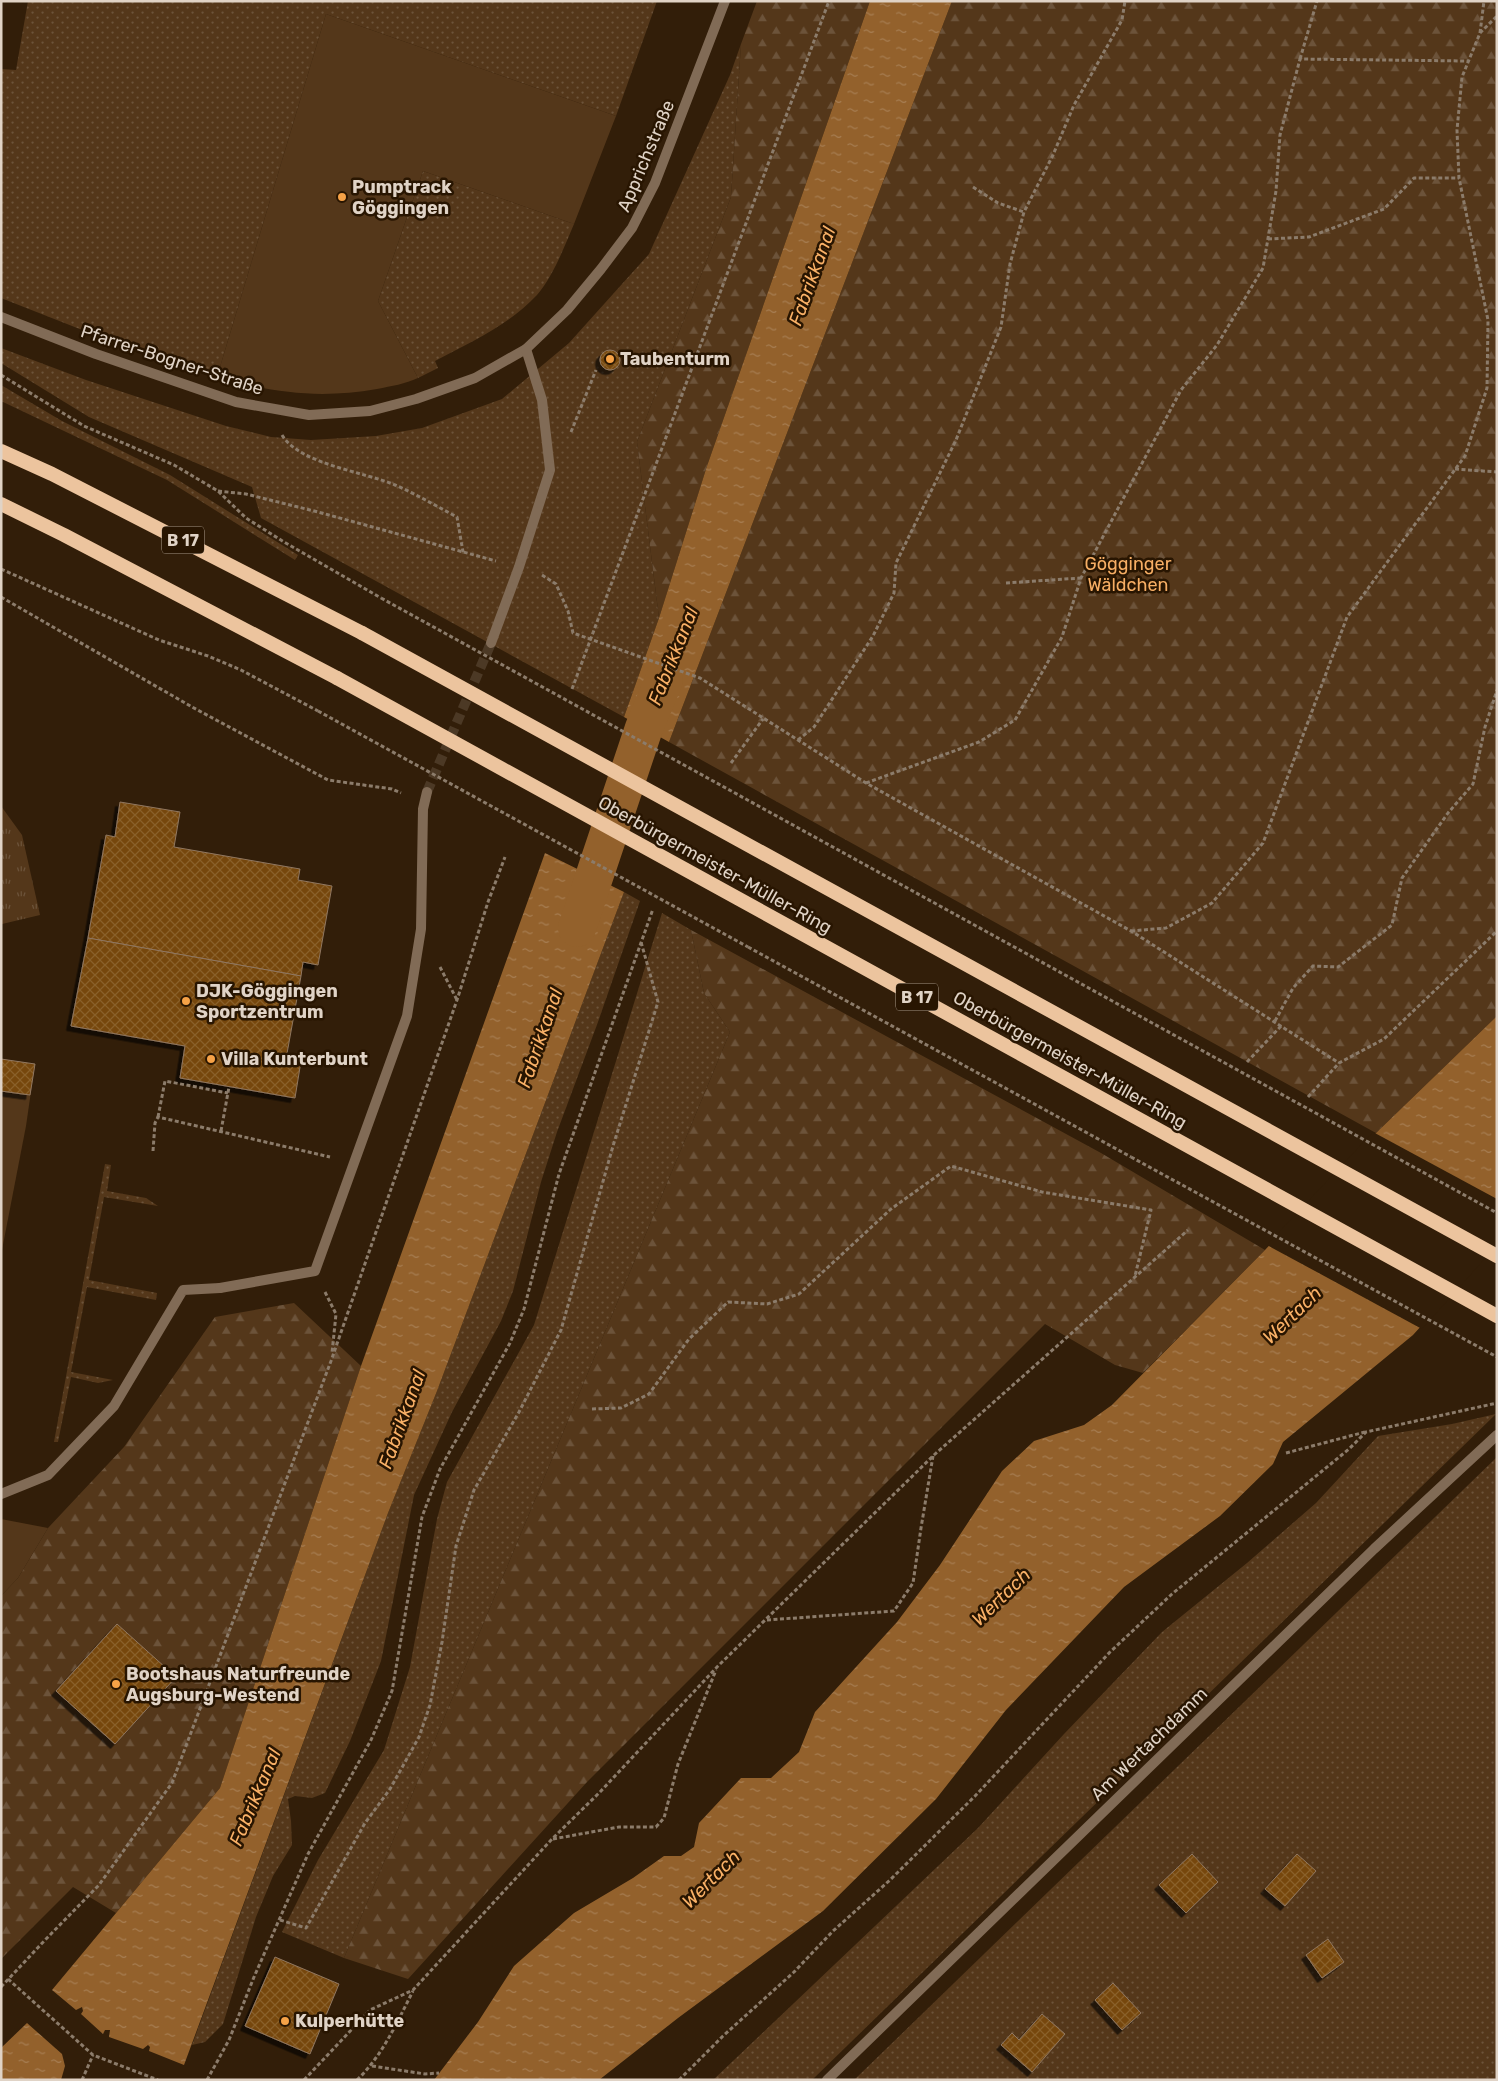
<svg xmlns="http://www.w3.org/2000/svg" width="1498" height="2081" viewBox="0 0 1498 2081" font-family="Rubik,sans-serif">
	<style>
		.grass { fill: url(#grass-dots) }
		.forest { fill: url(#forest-firs) }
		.park { fill: url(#park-tufts) }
		.pitch { fill: #54371a }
		.water { fill: url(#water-ripples) }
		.pier { fill: #321e09 }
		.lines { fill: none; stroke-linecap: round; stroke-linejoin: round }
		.canal { stroke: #93612c; stroke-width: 38 }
		.building { fill: url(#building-cross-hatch); stroke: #907760; filter: url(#shadow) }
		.minor-tunnel { stroke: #4c3925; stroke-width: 10; stroke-dasharray: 10 5; stroke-linecap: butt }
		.path { stroke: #8c7c6b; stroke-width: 3; stroke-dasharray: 4 2.5; stroke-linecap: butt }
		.service { stroke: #816b56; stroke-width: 10 }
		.minor { stroke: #816b56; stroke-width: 10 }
		.trunk { stroke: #ecc49e; stroke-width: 14 }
		.path-bridge { stroke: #8c7c6b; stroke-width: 3; stroke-dasharray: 4 2.5; stroke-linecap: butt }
		.trunk-bridge { stroke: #ecc49e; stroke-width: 14 }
		.poi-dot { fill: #f6a247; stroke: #281501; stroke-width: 2 }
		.labels { text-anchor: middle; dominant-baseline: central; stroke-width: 5; stroke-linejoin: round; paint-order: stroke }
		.shield { fill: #281501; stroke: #a99a8b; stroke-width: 1 }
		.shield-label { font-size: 16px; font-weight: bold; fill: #e0d3c6 }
		.street-label { font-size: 18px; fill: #e0d3c6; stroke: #281501 }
		.poi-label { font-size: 18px; font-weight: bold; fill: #e0d3c6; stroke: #281501; text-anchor: start }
		.park-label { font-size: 18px; fill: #f7ae64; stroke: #281501 }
		.water-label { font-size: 19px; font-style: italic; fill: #f9b066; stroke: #281501 }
	</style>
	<defs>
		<pattern id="grass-dots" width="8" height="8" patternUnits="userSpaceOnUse" patternTransform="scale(1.25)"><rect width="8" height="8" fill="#54371a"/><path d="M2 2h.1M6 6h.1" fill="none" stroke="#6c533a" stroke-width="1.8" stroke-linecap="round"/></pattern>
		<pattern id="forest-firs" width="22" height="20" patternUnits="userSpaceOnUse" patternTransform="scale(1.25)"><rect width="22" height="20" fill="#54371a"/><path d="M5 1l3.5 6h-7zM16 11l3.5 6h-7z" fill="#6c533a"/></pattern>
		<pattern id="park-tufts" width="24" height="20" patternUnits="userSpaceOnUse" patternTransform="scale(1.25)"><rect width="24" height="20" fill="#54371a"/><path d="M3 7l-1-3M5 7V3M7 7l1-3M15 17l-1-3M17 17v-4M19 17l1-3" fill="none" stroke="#6c533a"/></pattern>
		<pattern id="water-ripples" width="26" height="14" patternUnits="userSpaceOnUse" patternTransform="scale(1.25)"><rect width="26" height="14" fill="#93612c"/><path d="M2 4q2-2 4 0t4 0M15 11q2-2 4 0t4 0" fill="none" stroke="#a77e53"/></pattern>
		<pattern id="building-cross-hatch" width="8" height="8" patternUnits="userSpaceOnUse" patternTransform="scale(1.25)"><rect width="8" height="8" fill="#76460a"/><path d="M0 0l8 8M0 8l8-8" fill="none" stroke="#89602c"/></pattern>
		<filter id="shadow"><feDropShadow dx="-4.5" dy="4.5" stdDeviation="0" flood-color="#0009"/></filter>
	</defs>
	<rect width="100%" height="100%" fill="#321e09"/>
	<g class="grass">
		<polygon points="28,1 657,1 616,116 326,14 217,377 100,337 1,298 1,69 16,70"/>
		<polygon points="741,44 731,197 637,442 659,618 624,717 261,518 252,487 89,417 1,363 1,348 86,380 226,426 271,437 311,440 376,436 422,428 502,399 569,343 649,254 730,75"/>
		<path d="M423 171 574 224C564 247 554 275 537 295 509 325 471 342 435 361L438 368 418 378 378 301Z"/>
		<polygon points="1,385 62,421 170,475 298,555 295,560 167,480 1,401"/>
		<polygon points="624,892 640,901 598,1022 557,1132 541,1182 513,1291 501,1321 452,1412 414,1495 381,1661 350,1741 325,1793 312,1798 295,1796 288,1799 291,1821 292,1845 273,1876 256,1917 223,2024 205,2042 192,2045 388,1513 437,1391"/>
		<polygon points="662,913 691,930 704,993 730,1032 344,1958 282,1932 318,1860 384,1750 410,1667 437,1519 447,1482 534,1325"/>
		<polygon points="105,1164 111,1165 107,1191 146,1198 158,1206 104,1197 89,1280 157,1293 156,1300 87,1287 71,1372 113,1380 98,1383 71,1377 58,1442 54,1442"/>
		<polygon points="1496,1414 812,2080 713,2080 978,1828 1064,1734 1162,1632 1247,1563 1316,1503 1378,1436 1452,1424"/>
		<polygon points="1497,1457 1497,2080 854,2080"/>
	</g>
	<g class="forest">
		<polygon points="757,1 870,1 707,466 659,618 637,442 731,197 741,44"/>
		<polygon points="952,1 1497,1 1497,1016 1376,1133 669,742"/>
		<polygon points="691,930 1101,1153 1265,1250 1143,1373 1115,1365 1045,1324 587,1782 408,1979 344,1958 730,1032 704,993"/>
		<polygon points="294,1303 361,1366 220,1788 116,1913 73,1887 1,1959 1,1596 18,1578 48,1528 124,1447 215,1317"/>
	</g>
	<polygon class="park" points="1,806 22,835 40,915 2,924"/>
	<g class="pitch">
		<path d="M326 14 616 116 574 224 423 171 378 301 418 378C405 384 392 386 377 389 320 399 272 393 217 377Z"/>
		<polygon points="1,1059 35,1064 26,1126 1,1255"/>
		<polygon points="1,1519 48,1528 18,1578 1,1596"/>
	</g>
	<g class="water">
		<polygon points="870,1 952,1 669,742 624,717 659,618 707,466"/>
		<polygon points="545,853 624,892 437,1391 388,1513 184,2065 149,2051 150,2047 148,2045 143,2049 109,2037 110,2030 105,2030 103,2034 81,2014 83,2011 82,2007 76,2010 52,1990 220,1788 361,1366"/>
		<polygon points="1497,1016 1497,1242 1413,1335 1283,1442 1273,1464 1220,1516 1124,1587 1006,1710 936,1799 823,1911 678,2018 599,2080 434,2080 478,2022 514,1966 574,1913 633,1878 664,1856 681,1856 694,1847 699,1823 741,1778 771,1778 799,1752 815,1712 897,1622 940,1565 1002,1471 1034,1441 1084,1425 1112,1405 1265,1250 1376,1133"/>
		<polygon points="27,2023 62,2054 65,2066 61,2080 1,2080 1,2048"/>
	</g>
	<polygon class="pier" points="1373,1132 1497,1199 1497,1245 1422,1329 1267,1245"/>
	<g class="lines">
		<polyline class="canal" points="577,928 644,728 664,680"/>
	</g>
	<g class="building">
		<circle cx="610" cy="360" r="10"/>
		<polygon points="120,802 180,812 174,847 300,869 298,880 332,886 318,965 303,962 301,976 88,938 106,835 115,837"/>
		<polygon points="88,938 301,976 286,1059 301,1061 295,1098 180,1078 185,1046 71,1026"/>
		<polygon points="1,1059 35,1064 30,1095 1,1091"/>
		<polygon points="117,1624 176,1677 115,1744 56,1691"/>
		<polygon points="1192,1854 1218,1882 1186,1913 1159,1885"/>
		<polygon points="1297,1854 1316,1871 1285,1906 1265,1889"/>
		<polygon points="1328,1939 1344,1962 1322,1978 1306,1955"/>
		<polygon points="275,1957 339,1984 310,2054 245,2026"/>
		<polygon points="1113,1983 1141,2013 1122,2030 1095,2000"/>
		<polygon points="1042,2014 1065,2034 1032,2072 1001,2045 1012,2033 1019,2040"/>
	</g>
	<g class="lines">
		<polyline class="minor-tunnel" points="427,792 491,643"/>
		<g class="path">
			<polyline points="1480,33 1484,1"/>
			<polyline points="1300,59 1317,1"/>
			<polyline points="973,187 998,203 1024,212"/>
			<polyline points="1268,239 1309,237 1384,209 1414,178 1459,178"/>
			<polyline points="1,375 84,426 174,465 218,491 246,518 284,542 381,598"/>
			<polyline points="571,432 596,370"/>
			<path d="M282 435C299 464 365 472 395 485 416 494 436 506 457 517L463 552"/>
			<polyline points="1455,469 1497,472"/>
			<polyline points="218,491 246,494 318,512 496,561"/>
			<polyline points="1,569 159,640 208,656 241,670 318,711"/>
			<polyline points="542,575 556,584 568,611 573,633 700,678 866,783 1131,931 1339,1063"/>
			<polyline points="1006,583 1081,578"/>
			<polyline points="1,597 192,707 328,780 392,789 401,793"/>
			<polyline points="572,689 829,1"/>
			<polyline points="798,740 814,727 873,636 894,593 896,563 956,440 1001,327 1010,264 1024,212 1053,155 1074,105 1122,20 1125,1"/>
			<polyline points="731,763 763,719"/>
			<polyline points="866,783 979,742 1015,720 1062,637 1081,578 1181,390 1217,345 1263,268 1276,191 1280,135 1300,59 1468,61"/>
			<polyline points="1131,931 1166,928 1212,903 1263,843 1347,617 1465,456 1487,388 1488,320 1459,178 1457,130 1462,77 1480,33 1497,16"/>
			<polyline points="748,947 1131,1157"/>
			<polyline points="440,967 457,1000"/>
			<polyline points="1275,1021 1293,988 1313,966 1338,967 1392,925 1402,878 1448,813 1473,784 1485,727 1497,690"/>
			<polyline points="1247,1062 1282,1025"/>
			<polyline points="1308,1097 1339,1063 1384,1039 1497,931"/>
			<polyline points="158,1117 165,1081 228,1093"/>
			<polyline points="221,1131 229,1087"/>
			<polyline points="153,1151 155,1123 158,1117 330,1157"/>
			<polyline points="325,1292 336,1314 332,1353"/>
			<polyline points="592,1409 621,1408 649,1394 689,1339 728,1302 767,1304 799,1294 891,1209 951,1166 1042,1192 1151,1210 1135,1276"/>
			<polyline points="1286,1453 1365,1432"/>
			<polyline points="767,1620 894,1611 913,1583 921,1528 933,1456"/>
			<polyline points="553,1839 619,1827 656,1827 664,1818 678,1764 716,1670"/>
			<polyline points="280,1920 306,1928 365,1823 390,1789 419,1737 430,1705 442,1642 456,1546 474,1490 519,1412 561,1330 613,1146 658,1002 641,942"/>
			<polyline points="8,1979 93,2055 158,2080"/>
			<polyline points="1,1987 46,1939 99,1885 172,1783 331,1361 457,1000 488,902 505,857"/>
			<polyline points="372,2066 425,2074 439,2073"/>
			<polyline points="82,2080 93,2055"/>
			<polyline points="207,2080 229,2040 254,1977 308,1854 371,1740 392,1691 422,1517 440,1469 510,1343 524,1309 559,1174 653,909"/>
			<polyline points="304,2080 370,2010 413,1990 552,1839 600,1792 717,1667 934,1455 1188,1230"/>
			<path d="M357 2080C383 2055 397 2022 413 1991"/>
			<polyline points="679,2080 723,2036 794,1972 833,1931 890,1880 975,1796 1110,1652 1172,1594 1349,1449 1366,1432 1497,1403"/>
		</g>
		<polyline class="service" points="1,1494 48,1475 114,1406 183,1290 220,1288"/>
		<g class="minor">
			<polyline points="1,317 96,354 236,402 309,415 370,411 416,399 475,378 526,349 567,310 601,269 632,228 655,183 725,1"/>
			<polyline points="491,643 519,567 550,470 542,400 526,349"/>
			<polyline points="220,1288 315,1271 407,1016 421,929 423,809 427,792"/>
			<polyline points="827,2080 1374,1549 1497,1435"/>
		</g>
		<g class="trunk">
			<polyline points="1,451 52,474 362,633"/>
			<polyline points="1,504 64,535 337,678"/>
		</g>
		<g class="path-bridge">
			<polyline points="381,598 1497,1213"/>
			<polyline points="318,711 748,947"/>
			<polyline points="1131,1157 1497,1357"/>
		</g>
		<g class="trunk-bridge">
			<polyline points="362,633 1497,1256"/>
			<polyline points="337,678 1497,1316"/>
		</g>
	</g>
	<g class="poi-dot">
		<circle cx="342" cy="197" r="5"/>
		<circle cx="610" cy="359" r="5"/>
		<circle cx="186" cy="1001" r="5"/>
		<circle cx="211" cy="1059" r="5"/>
		<circle cx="116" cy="1684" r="5"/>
		<circle cx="285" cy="2021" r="5"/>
	</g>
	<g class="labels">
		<g class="shield">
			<rect x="162" y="526.5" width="42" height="27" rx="4"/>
			<rect x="896" y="983.5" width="42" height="27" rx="4"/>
		</g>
		<g class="shield-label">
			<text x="183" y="540">B 17</text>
			<text x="917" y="997">B 17</text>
		</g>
		<g class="street-label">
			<text transform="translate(646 156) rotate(-67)">Apprichstraße</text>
			<text transform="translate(172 360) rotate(18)">Pfarrer-Bogner-Straße</text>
			<text transform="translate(715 865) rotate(29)">Oberbürgermeister-Müller-Ring</text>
			<text transform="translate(1070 1060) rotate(29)">Oberbürgermeister-Müller-Ring</text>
			<text transform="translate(1149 1744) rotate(-44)">Am Wertachdamm</text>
		</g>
		<g class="poi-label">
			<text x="352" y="187">Pumptrack<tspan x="352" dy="21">Göggingen</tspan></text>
			<text x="620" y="359">Taubenturm</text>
			<text x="196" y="991">DJK-Göggingen<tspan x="196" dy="21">Sportzentrum</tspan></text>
			<text x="221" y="1059">Villa Kunterbunt</text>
			<text x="126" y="1674">Bootshaus Naturfreunde<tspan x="126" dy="21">Augsburg-Westend</tspan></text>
			<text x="295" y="2021">Kulperhütte</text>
		</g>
		<g class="park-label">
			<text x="1128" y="564">Gögginger<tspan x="1128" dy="21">Wäldchen</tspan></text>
		</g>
		<g class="water-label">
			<text transform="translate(812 276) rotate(-70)">Fabrikkanal</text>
			<text transform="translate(673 656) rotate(-68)">Fabrikkanal</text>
			<text transform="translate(540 1038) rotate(-71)">Fabrikkanal</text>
			<text transform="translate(1292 1315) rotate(-44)">Wertach</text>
			<text transform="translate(402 1419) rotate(-70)">Fabrikkanal</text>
			<text transform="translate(1001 1597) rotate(-44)">Wertach</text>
			<text transform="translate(255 1797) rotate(-67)">Fabrikkanal</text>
			<text transform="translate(711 1879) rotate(-45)">Wertach</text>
		</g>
	</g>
	<rect width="1498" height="2081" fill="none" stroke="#e0d3c6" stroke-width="5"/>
</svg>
